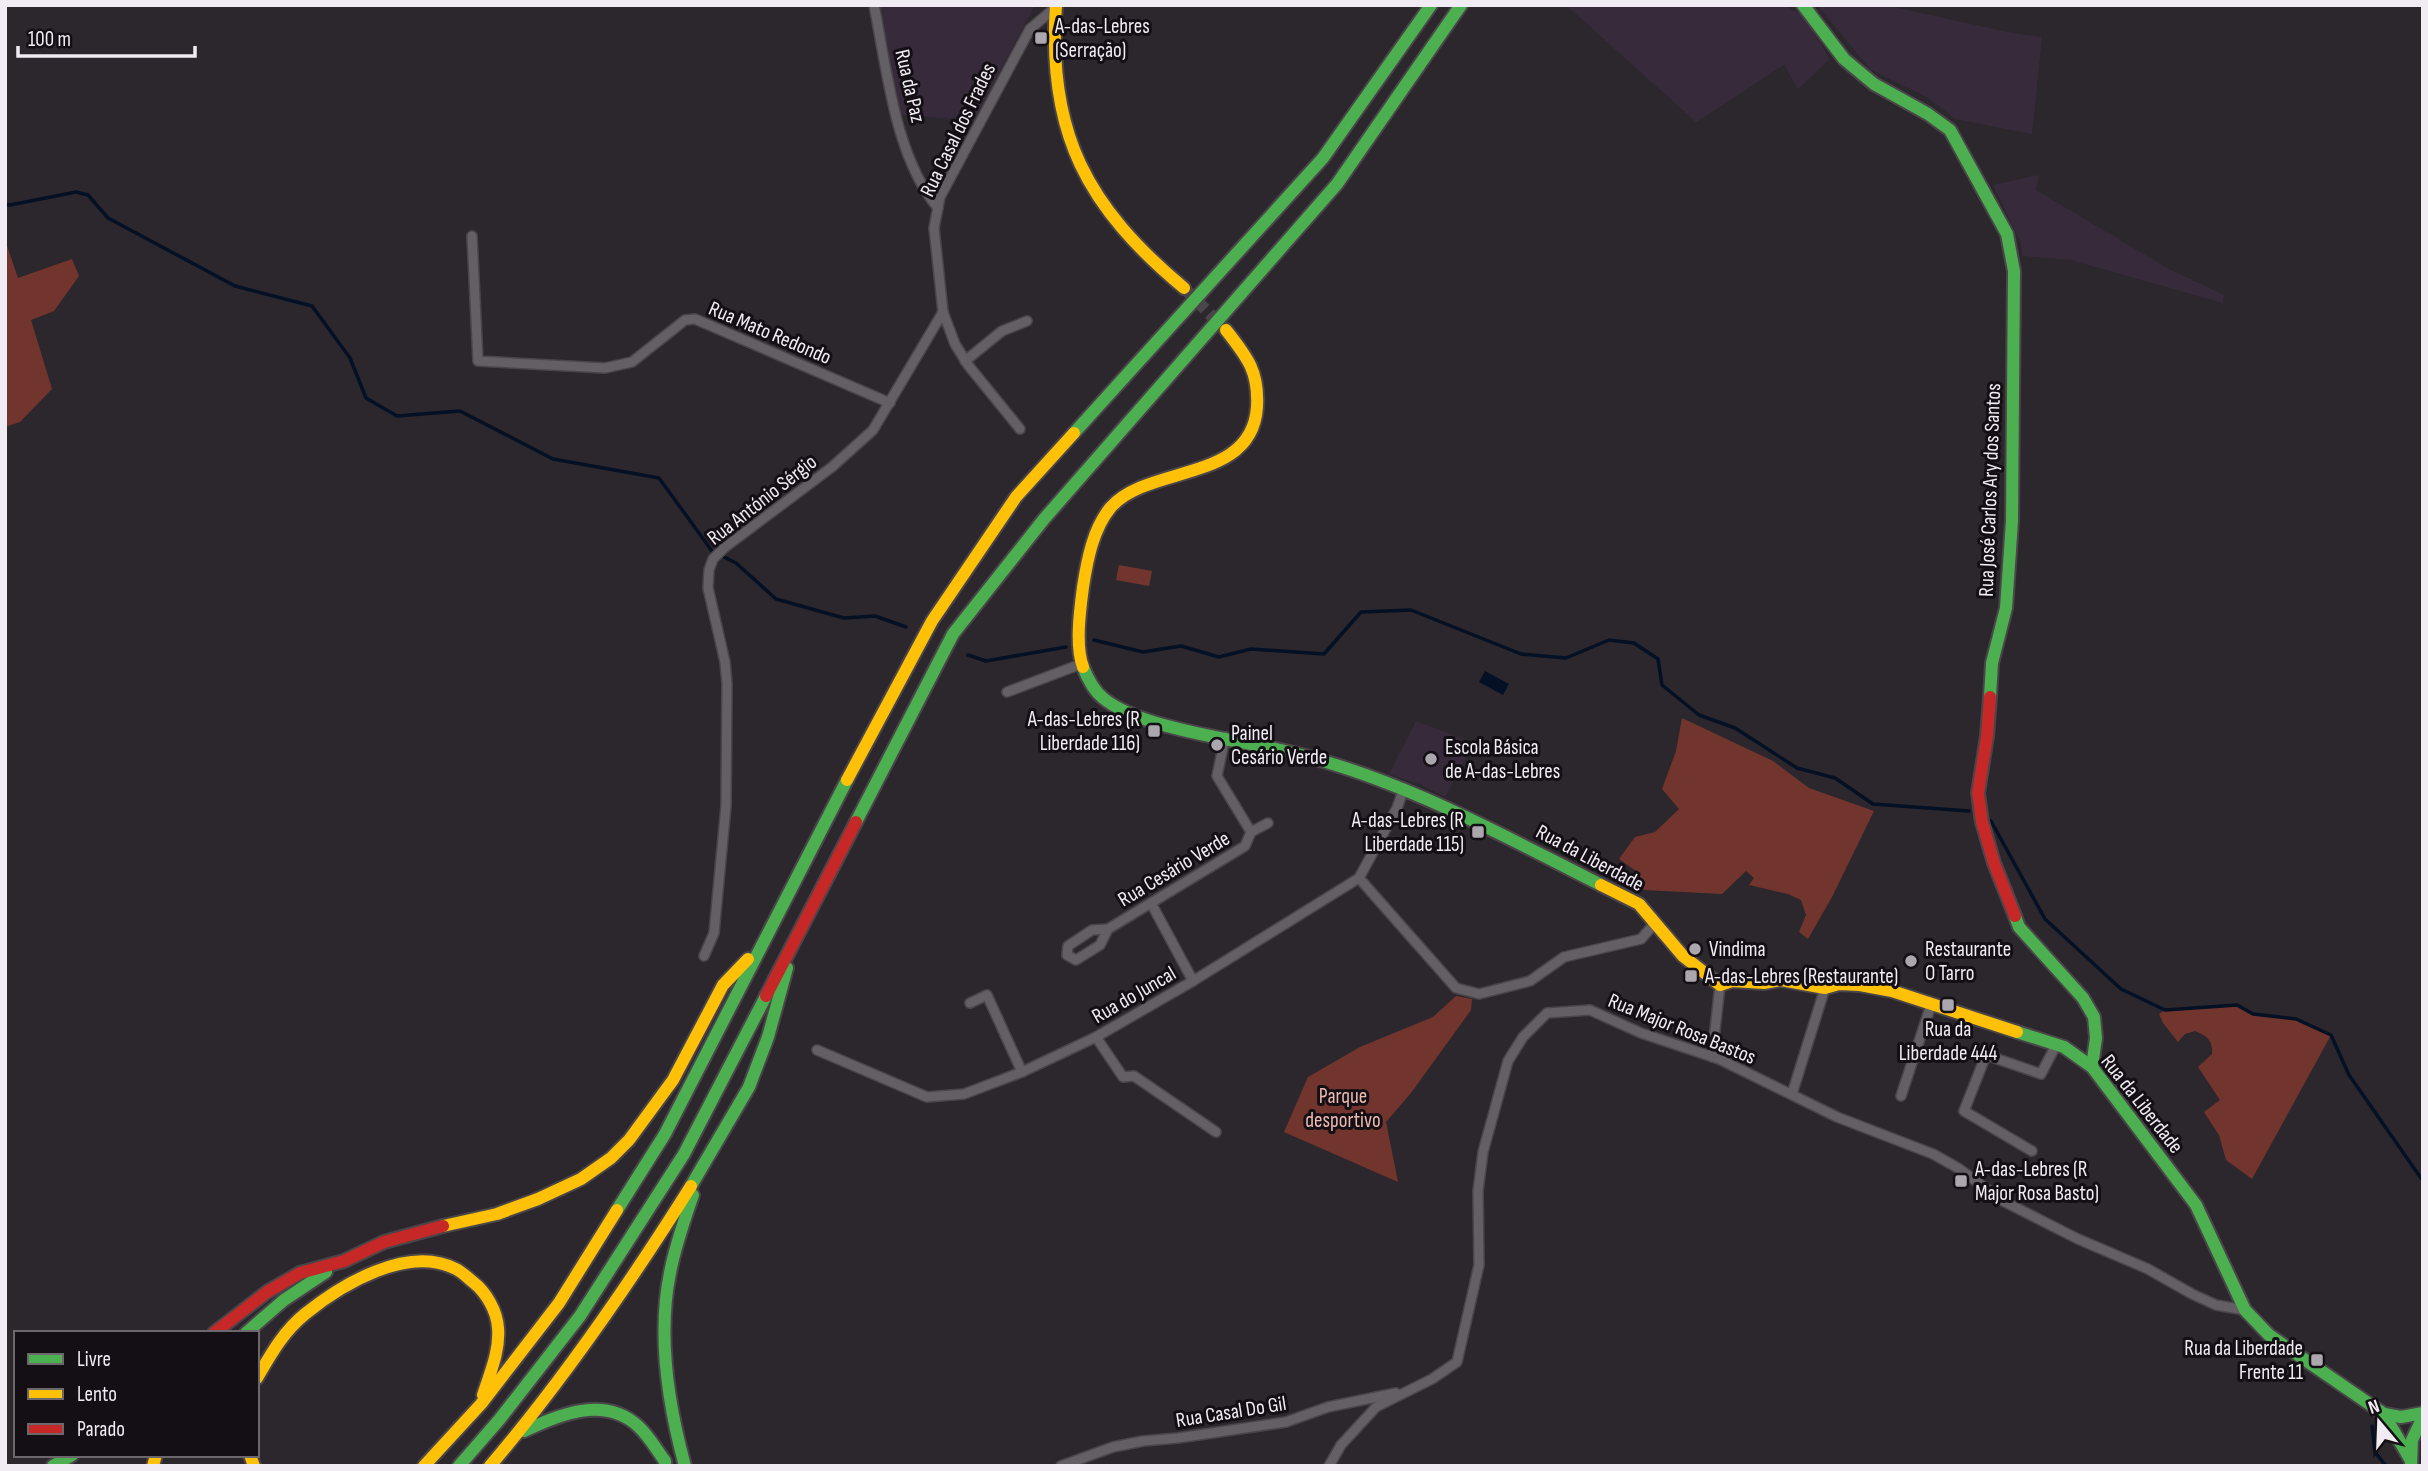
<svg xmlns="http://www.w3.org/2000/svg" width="2428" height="1471" viewBox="0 0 2428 1471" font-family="'Sofia Sans Condensed',sans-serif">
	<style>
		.built { fill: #372b3b }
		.green { fill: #72352e }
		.water { fill: #041125 }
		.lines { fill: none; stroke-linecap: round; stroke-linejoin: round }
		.stream { stroke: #041125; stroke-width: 3.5 }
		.secondary-tunnel { stroke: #4a444b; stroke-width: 12; stroke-dasharray: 12 6; stroke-linecap: butt }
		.street-casing { stroke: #494549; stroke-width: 12 }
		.fast-casing { stroke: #494549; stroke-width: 16 }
		.slow-casing { stroke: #494549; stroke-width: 16 }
		.jam-casing { stroke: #494549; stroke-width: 16 }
		.street { stroke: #635f64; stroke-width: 9 }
		.fast { stroke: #4caf50; stroke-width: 12 }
		.slow { stroke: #ffc107; stroke-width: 12 }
		.jam { stroke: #c62828; stroke-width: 12 }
		.poi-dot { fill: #aca6ae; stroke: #130f14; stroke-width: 2.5 }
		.labels { text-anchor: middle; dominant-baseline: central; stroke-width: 6; stroke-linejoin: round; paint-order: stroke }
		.poi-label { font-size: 21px; fill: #f1ebf3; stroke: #130f14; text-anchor: start }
		.street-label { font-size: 21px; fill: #f1ebf3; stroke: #130f14 }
		.park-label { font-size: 21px; fill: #eebab1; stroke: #130f14 }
	</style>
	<rect width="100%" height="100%" fill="#2c272d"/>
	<g class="built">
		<polygon points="875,5 1035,5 974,120 900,115"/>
		<polygon points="1566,5 1784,5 1804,16 1830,59 1798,89 1784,65 1696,122"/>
		<polygon points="1817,5 1884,5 2017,34 2042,37 2032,134 1955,119 1927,97 1871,70"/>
		<polygon points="2039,175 2036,190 2167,268 2224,295 2223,303 2071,260 2023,256 2020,241 1993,185"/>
		<polygon points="1416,721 1474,743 1445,797 1422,785 1389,774"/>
	</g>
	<g class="green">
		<polygon points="5,240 18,278 72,259 79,276 54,311 31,320 52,389 20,422 5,427"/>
		<polygon points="1119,565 1152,571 1149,586 1116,580"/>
		<polygon points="1682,718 1773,761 1809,788 1874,811 1832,897 1808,939 1799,932 1806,915 1801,900 1788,894 1749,885 1754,878 1746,871 1722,894 1644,890 1636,871 1619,859 1635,837 1655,832 1679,809 1662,789 1676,751"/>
		<polygon points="1456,996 1472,999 1471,1010 1411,1093 1386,1122 1398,1182 1284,1132 1308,1077 1360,1047 1433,1017"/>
		<path d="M2237 1005 2253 1014 2296 1019 2331 1035 2252 1179 2226 1160 2219 1135 2204 1112 2220 1100 2198 1067 2212 1054C2213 1040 2207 1036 2195 1031L2185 1034 2178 1042 2163 1023 2159 1014 2165 1010Z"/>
	</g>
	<polygon class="water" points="1485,671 1509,684 1503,695 1479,682"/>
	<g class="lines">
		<g class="stream">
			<polyline points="5,204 10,205 76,192 88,195 108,218 235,286 312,306 350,358 366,398 397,416 460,411 553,459 659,478 712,551"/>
			<polyline points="722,556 736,563 776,599 844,618 875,616 906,627"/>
			<polyline points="1094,640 1143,652 1181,646 1219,657 1251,649 1324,654 1361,612 1411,610 1521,654 1566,658 1609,640 1634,643 1658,659 1662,685 1699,715 1735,728 1797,768 1835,778 1873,804 1969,811"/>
			<polyline points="968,655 986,661 1066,647"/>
			<polyline points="1991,821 2045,919 2121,989 2165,1010 2237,1005 2253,1014 2296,1019 2331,1035 2349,1075 2423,1181"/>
			<polyline points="2372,1426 2375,1452 2386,1466"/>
		</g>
		<polyline class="secondary-tunnel" points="1184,288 1221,325"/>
		<g class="street-casing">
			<g id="street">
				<path d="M874 5C887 70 895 157 938 208"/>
				<polyline points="472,236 478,361 605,368 632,362 685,320 695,319 890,403"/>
				<polyline points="965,361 1002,331 1027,321"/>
				<polyline points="1020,429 968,365 955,344 943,312 934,228 940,197 1030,29 1056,7"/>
				<polyline points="1007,692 1081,664"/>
				<polyline points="1225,737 1217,776 1251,832"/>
				<polyline points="1359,878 1456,988 1479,994 1530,981 1564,957 1641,939 1655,923"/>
				<polyline points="1151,903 1193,981"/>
				<polyline points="1108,929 1100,945 1076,960 1067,955 1068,946 1092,930 1108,929 1245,846 1251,832 1268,823"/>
				<polyline points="704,956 714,933 726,806 727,684 725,662 708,588 709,570 713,559 724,548 832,467 873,430 943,312"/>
				<polyline points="970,1003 987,995 1022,1072"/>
				<polyline points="1096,1037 1123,1077 1134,1076 1216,1132"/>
				<polyline points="817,1050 927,1097 964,1094 1022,1072 1096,1037 1193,981 1359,878 1397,808 1404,788"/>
				<polyline points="1712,1057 1720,985"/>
				<polyline points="1792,1094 1825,988"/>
				<polyline points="1901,1096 1931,1005"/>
				<polyline points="2032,1151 1964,1111 1986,1055 2041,1074 2056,1045"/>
				<polyline points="1061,1466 1113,1447 1143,1441 1178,1438 1286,1422 1328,1407 1396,1393"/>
				<polyline points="1329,1466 1341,1445 1376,1407 1432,1379 1457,1362 1479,1265 1478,1191 1483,1152 1508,1061 1523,1037 1547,1013 1590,1010 1641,1033 1719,1059 1837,1117 1933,1154 1958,1168 2003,1201 2078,1239 2148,1269 2192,1294 2216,1305 2245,1310"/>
			</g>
		</g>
		<g class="fast-casing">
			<g id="fast">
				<polyline points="1803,5 1844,59 1874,84 1928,114 1950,130 2007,234 2014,271 2012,521 2006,608 1992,663 1990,697"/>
				<polyline points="1074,433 1323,158 1431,5"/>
				<path d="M1083 667C1087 677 1094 691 1103 698 1138 728 1238 740 1285 751 1398 777 1498 833 1601 885"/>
				<polyline points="856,822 953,634 1044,519 1337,184 1461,5"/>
				<polyline points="2015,916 2019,927 2083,998 2094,1017 2096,1038 2092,1067"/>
				<polyline points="2017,1032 2064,1047 2092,1067 2196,1205 2245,1310 2269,1335 2384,1414 2410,1459"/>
				<polyline points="691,1186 749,1087 768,1037 787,968"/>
				<polyline points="617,1210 665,1134 847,780"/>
				<polyline points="246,1333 284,1300 326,1272"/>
				<polyline points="2384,1414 2401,1417 2423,1413"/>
				<path d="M524 1431C559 1415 604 1395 638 1426 649 1436 656 1449 665 1461V1466"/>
				<polyline points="53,1466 72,1455"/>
				<polyline points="459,1466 499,1420 580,1316 684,1154 766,996"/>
				<path d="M685 1466C668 1404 657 1336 670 1273 675 1246 684 1221 693 1195"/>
				<polyline points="2411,1466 2412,1440 2423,1417"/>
			</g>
		</g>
		<g class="slow-casing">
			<g id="slow">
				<path d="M1056 5C1047 133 1087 207 1184 288"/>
				<path d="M1083 667C1075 646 1080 610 1083 587 1087 561 1093 528 1111 507 1150 464 1252 483 1257 407 1259 371 1247 357 1226 330"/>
				<polyline points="847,780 932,621 1016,497 1074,433"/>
				<polyline points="1601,885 1639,904 1683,956 1720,985 1732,981 1764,983 1781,980 1825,988 1839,984 1860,985 1892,991 2017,1032"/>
				<polyline points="443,1226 497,1214 538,1199 581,1179 611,1158 629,1140 673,1080 723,985 748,959"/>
				<path d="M257 1378C271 1354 283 1332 305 1314 341 1285 408 1244 456 1269 462 1272 468 1278 473 1282 486 1292 497 1311 498 1328 500 1351 490 1373 483 1395"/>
				<polyline points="250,1455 254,1466"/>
				<polyline points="153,1466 156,1455"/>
				<polyline points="424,1466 481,1404 559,1303 617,1210"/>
				<path d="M490 1466C565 1378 630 1283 691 1186"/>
			</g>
		</g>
		<g class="jam-casing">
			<g id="jam">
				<polyline points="1990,697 1987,736 1978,793 1982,822 1994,863 2015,916"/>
				<polyline points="766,996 856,822"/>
				<polyline points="214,1333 267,1292 300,1273 344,1261 384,1242 443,1226"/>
			</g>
		</g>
		<use href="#street" class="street"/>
		<use href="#fast" class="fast"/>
		<use href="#slow" class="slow"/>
		<use href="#jam" class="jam"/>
	</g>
	<g class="poi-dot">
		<rect x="1034" y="31" width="14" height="14" rx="3.5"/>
		<rect x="1147" y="724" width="14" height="14" rx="3.5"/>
		<circle cx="1217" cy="745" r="7"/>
		<circle cx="1431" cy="759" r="7"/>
		<rect x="1471" y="825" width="14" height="14" rx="3.5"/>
		<circle cx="1695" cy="949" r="7"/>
		<circle cx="1911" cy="961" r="7"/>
		<rect x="1684" y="969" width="14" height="14" rx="3.5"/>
		<rect x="1941" y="998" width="14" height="14" rx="3.5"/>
		<rect x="1954" y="1174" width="14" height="14" rx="3.5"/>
		<rect x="2310" y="1353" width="14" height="14" rx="3.5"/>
	</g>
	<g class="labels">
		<g class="poi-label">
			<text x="1055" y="26">A-das-Lebres<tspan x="1055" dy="24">(Serração)</tspan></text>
			<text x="1140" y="719" text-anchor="end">A-das-Lebres (R<tspan x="1140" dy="24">Liberdade 116)</tspan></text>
			<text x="1231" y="733">Painel<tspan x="1231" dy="24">Cesário Verde</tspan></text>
			<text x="1445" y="747">Escola Básica<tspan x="1445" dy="24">de A-das-Lebres</tspan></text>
			<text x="1464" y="820" text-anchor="end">A-das-Lebres (R<tspan x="1464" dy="24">Liberdade 115)</tspan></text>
			<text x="1709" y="949">Vindima</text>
			<text x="1925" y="949">Restaurante<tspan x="1925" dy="24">O Tarro</tspan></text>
			<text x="1705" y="976">A-das-Lebres (Restaurante)</text>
			<text x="1948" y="1029" text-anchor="middle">Rua da<tspan x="1948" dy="24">Liberdade 444</tspan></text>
			<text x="1975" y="1169">A-das-Lebres (R<tspan x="1975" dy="24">Major Rosa Basto)</tspan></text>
			<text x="2303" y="1348" text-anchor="end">Rua da Liberdade<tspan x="2303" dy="24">Frente 11</tspan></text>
		</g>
		<g class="street-label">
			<text transform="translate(910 86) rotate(77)">Rua da Paz</text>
			<text transform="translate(958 130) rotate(-64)">Rua Casal dos Frades</text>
			<text transform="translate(770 333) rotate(23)">Rua Mato Redondo</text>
			<text transform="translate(1990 490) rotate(-88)">Rua José Carlos Ary dos Santos</text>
			<text transform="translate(762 500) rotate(-38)">Rua António Sérgio</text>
			<text transform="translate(1590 858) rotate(28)">Rua da Liberdade</text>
			<text transform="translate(1174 869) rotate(-31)">Rua Cesário Verde</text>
			<text transform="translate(1134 995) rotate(-30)">Rua do Juncal</text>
			<text transform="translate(1682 1029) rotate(22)">Rua Major Rosa Bastos</text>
			<text transform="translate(2142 1104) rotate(52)">Rua da Liberdade</text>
			<text transform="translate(1231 1412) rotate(-9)">Rua Casal Do Gil</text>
		</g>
		<g class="park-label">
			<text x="1343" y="1096">Parque<tspan x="1343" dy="24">desportivo</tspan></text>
		</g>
	</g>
	<rect width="2428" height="1471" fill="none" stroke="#f1ebf3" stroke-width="14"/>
	<rect x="14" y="1331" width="245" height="126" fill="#130f14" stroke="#6c676d" stroke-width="2"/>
	<rect x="28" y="1354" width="35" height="10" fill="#4caf50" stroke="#6c676d" stroke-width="2"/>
	<text x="77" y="1366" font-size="21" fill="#f1ebf3">Livre</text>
	<rect x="28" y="1389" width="35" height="10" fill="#ffc107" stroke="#6c676d" stroke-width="2"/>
	<text x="77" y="1401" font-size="21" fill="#f1ebf3">Lento</text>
	<rect x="28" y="1424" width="35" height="10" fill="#c62828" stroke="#6c676d" stroke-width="2"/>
	<text x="77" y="1436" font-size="21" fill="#f1ebf3">Parado</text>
	<g transform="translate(2379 1422) rotate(341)" stroke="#130f14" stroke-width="5" paint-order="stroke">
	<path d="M0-5L12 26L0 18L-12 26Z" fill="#f1ebf3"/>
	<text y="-10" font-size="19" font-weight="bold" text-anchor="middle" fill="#f1ebf3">N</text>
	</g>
	<path d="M18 46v10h177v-10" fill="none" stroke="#f1ebf3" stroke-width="3.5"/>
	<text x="28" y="46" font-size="21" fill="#f1ebf3" stroke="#130f14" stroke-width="5" paint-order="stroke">100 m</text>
</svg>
